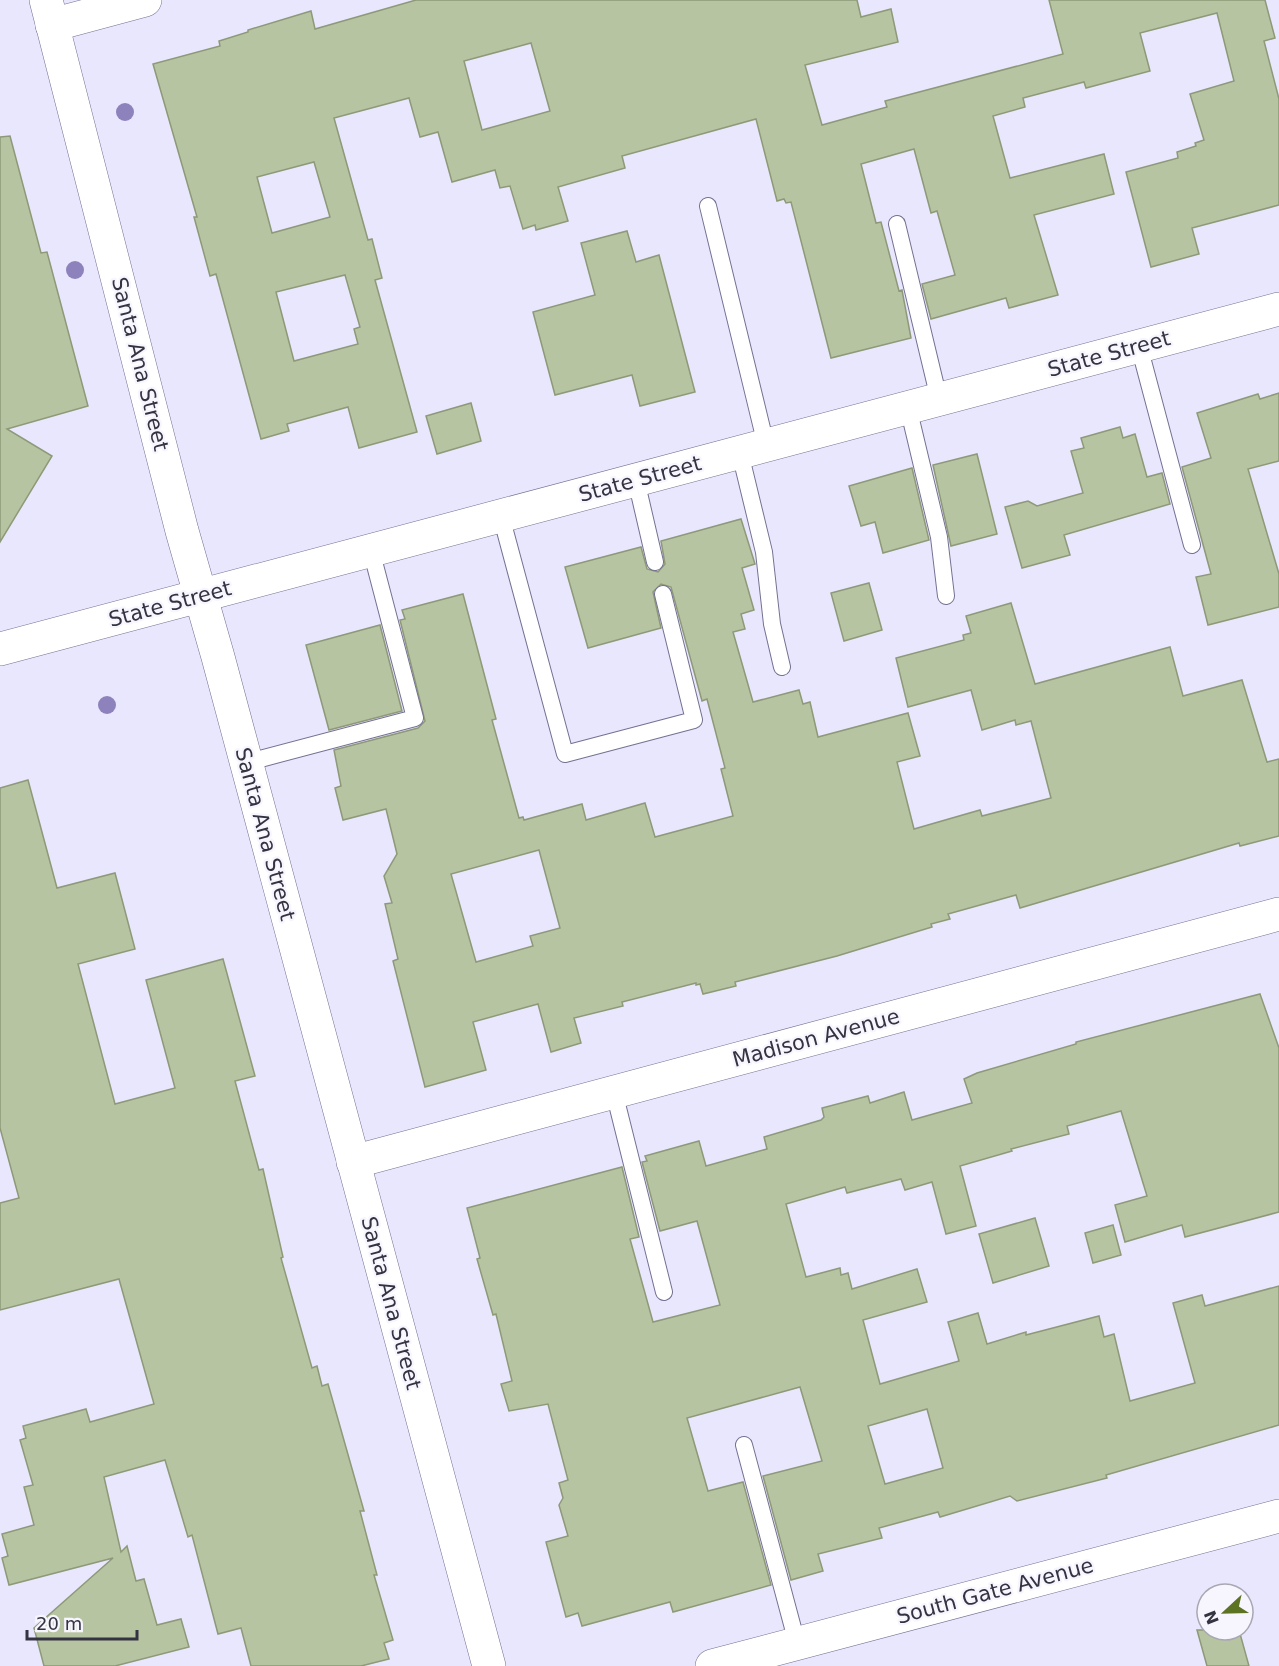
<svg xmlns="http://www.w3.org/2000/svg" width="1279" height="1666" viewBox="0 0 1279 1666" font-family="'DejaVu Sans',sans-serif">
	<style>
		.building { fill: #b7c4a2; stroke: #8d9978; stroke-width: 1.5; fill-rule: evenodd }
		.lines { fill: none; stroke-linecap: round; stroke-linejoin: round }
		.service-casing { stroke: #737191; stroke-width: 18 }
		.minor-casing { stroke: #737191; stroke-width: 34 }
		.tertiary-casing { stroke: #737191; stroke-width: 34 }
		.secondary-casing { stroke: #737191; stroke-width: 34 }
		.service { stroke: #fff; stroke-width: 16 }
		.minor { stroke: #fff; stroke-width: 33 }
		.tertiary { stroke: #fff; stroke-width: 33 }
		.secondary { stroke: #fff; stroke-width: 33 }
		.tree { fill: #8e82bc }
		.labels { text-anchor: middle; dominant-baseline: central; stroke-width: 4.5; stroke-linejoin: round; paint-order: stroke }
		.street-label { font-size: 21px; fill: #343341; stroke: #f7f6fe }
	</style>
	<rect width="100%" height="100%" fill="#e9e7fd"/>
	<g class="building">
		<path d="M416 0H857L861 17 891 9 898 42 805 65 822 125 887 107 885 101 1063 54 1049 0H1265L1275 38 1264 41 1279 99V205L1192 228 1199 254 1151 267 1126 172 1178 158 1177 152 1196 146 1195 143 1204 140 1190 94 1234 81 1217 13 1140 33 1150 71 1086 88 1084 82 1023 98 1025 107 993 116 1010 178 1104 154 1114 194 1034 215 1058 295 1009 308 1006 298 931 319 922 284 955 275 937 211 931 213 914 149 861 164 876 223 881 222 899 291 902 290 911 338 831 358 791 202 786 203 784 199 777 201 756 119 622 156 625 168 558 187 568 221 536 230 535 225 523 229 510 186 500 188 495 170 452 182 438 132 420 137 409 98 334 118 368 240 372 239 382 278 375 280 417 432 359 448 348 407 287 424 289 431 261 439 216 274 210 276 194 217H197L153 64 220 46 219 41 248 32V30L311 11 315 29ZM531 43 550 111 482 130 464 61ZM314 162 330 217 272 233 257 177ZM345 275 360 327 354 329 358 344 294 361 276 292Z"/>
		<polygon points="10,136 41,253 47,252 88,406 7,429 52,456 0,542 0,137"/>
		<polygon points="627,231 636,262 659,255 695,392 640,406 632,375 555,395 533,312 595,295 581,243"/>
		<polygon points="1279,393 1279,461 1248,469 1279,574 1279,607 1208,625 1196,577 1211,574 1182,467 1211,458 1197,413 1258,394 1260,399"/>
		<polygon points="471,403 481,441 437,454 426,416"/>
		<polygon points="1120,427 1123,438 1135,434 1147,477 1162,473 1170,504 1064,535 1070,555 1022,568 1005,507 1028,501 1037,506 1083,493 1071,451 1084,448 1081,438"/>
		<polygon points="977,454 997,534 951,546 933,465"/>
		<polygon points="912,468 929,540 883,553 875,522 861,526 849,486"/>
		<path d="M741 519 755 564 742 568 754 610 741 614 745 629 733 632 753 702 799 690 803 704 810 702 818 737 908 713 920 756 897 762 914 829 980 810 982 816 1051 798 1031 721 1016 725 1015 720 982 730 971 690 908 707 896 658 964 640 963 635 971 633 966 616 1011 603 1035 684 1170 647 1183 696 1242 680 1267 762 1279 759V836L1240 846 1239 843 1020 908 1016 895 948 914 950 919 931 924 932 927 837 956 735 982 736 986 703 994 700 984 696 985V983L622 1002 623 1006 574 1018 581 1043 551 1052 538 1004 473 1022 486 1070 425 1087 393 961 398 959 385 904 392 903 384 876 397 854 386 809 343 820 335 788 341 786 334 750 418 728 425 721 400 620 405 619 402 610 463 594 496 719 492 720 519 818 523 817 524 820 582 804 586 820 645 803 655 837 733 816 721 769 725 768 707 699 702 701 671 587 661 584 653 592 661 628 588 648 565 567 641 547 647 569 658 572 665 564 661 541ZM539 850 560 928 530 936 533 946 476 962 451 874Z"/>
		<polygon points="869,583 882,630 844,641 831,593"/>
		<polygon points="380,625 402,711 329,730 306,645"/>
		<polygon points="28,780 57,888 115,873 135,949 78,964 115,1104 175,1088 146,980 223,959 255,1076 235,1081 259,1170 263,1169 283,1257 281,1258 312,1368 317,1366 322,1386 328,1384 364,1511 360,1511 377,1575 374,1575 393,1640 384,1643 389,1659 361,1666 251,1666 241,1628 218,1634 192,1535 188,1537 165,1460 104,1477 121,1552 127,1546 136,1581 144,1579 157,1625 181,1619 189,1647 115,1666 44,1666 34,1628 113,1558 9,1585 2,1558 8,1556 2,1534 34,1525 24,1487 33,1485 20,1440 26,1438 23,1426 86,1409 90,1422 154,1404 119,1279 0,1310 0,1203 19,1198 0,1128 0,788"/>
		<path d="M1260 994 1279 1048V1212L1185 1237 1182 1225 1125 1242 1115 1205 1147 1196 1121 1111 1067 1126 1069 1134 1011 1149 1012 1151 960 1166 976 1226 946 1234 932 1182 905 1190 901 1179 847 1193 845 1187 786 1204 806 1277 840 1268 841 1275 848 1273 852 1289 917 1269 927 1302 863 1320 880 1384 959 1361 948 1322 978 1313 987 1344 1026 1332V1335L1099 1316 1104 1337 1114 1334 1130 1401 1195 1383 1173 1303 1202 1295 1205 1306 1279 1286V1425L1106 1475 1107 1478 1017 1501 1010 1496 940 1517 938 1512 879 1528 882 1538 818 1554 823 1571 791 1580 763 1476 822 1461 800 1387 687 1418 708 1491 743 1482 771 1585 673 1612 670 1602 582 1626 578 1613 566 1617 546 1542 568 1536 559 1505 563 1498 559 1483 568 1480 548 1404 509 1411 501 1384 512 1381 496 1314 493 1315 477 1259 480 1258 467 1208 622 1167 639 1237 630 1239 653 1322 720 1305 697 1221 660 1231 642 1162 647 1161 645 1156 699 1141 706 1166 767 1149 764 1137 821 1120 824 1117 822 1108 868 1096 870 1103 904 1092 912 1120 972 1103 964 1079 977 1073 1076 1044V1042ZM927 1409 943 1468 885 1484 868 1426Z"/>
		<polygon points="1035,1218 1049,1266 993,1283 979,1234"/>
		<polygon points="1113,1225 1121,1255 1093,1263 1085,1233"/>
		<polygon points="1197,1630 1239,1630 1249,1666 1207,1666"/>
	</g>
	<g class="lines">
		<g class="service-casing">
			<g id="service">
				<polyline points="708,206 766,445"/>
				<polyline points="897,224 939,399"/>
				<polyline points="1139,346 1192,545"/>
				<polyline points="908,407 939,537 946,596"/>
				<polyline points="740,453 764,552 772,624 782,667"/>
				<polyline points="636,480 655,562"/>
				<polyline points="501,516 565,754 694,720 663,594"/>
				<polyline points="245,763 415,718 371,550"/>
				<polyline points="614,1092 664,1292"/>
				<polyline points="744,1445 797,1643"/>
			</g>
		</g>
		<g class="minor-casing">
			<g id="minor">
				<polyline points="52,25 145,0"/>
				<polyline points="353,1162 1279,914"/>
				<polyline points="712,1666 1279,1516"/>
			</g>
		</g>
		<g class="tertiary-casing">
			<polyline id="tertiary" points="46,0 182,531 218,657 489,1666"/>
		</g>
		<g class="secondary-casing">
			<polyline id="secondary" points="0,649 1279,309"/>
		</g>
		<use href="#service" class="service"/>
		<use href="#minor" class="minor"/>
		<use href="#tertiary" class="tertiary"/>
		<use href="#secondary" class="secondary"/>
	</g>
	<g class="tree">
		<circle cx="125" cy="112" r="9"/>
		<circle cx="75" cy="270" r="9"/>
		<circle cx="107" cy="705" r="9"/>
	</g>
	<g class="labels">
		<g class="street-label">
			<text transform="translate(1109 354) rotate(-15)">State Street</text>
			<text transform="translate(140 364) rotate(76)">Santa Ana Street</text>
			<text transform="translate(640 479) rotate(-15)">State Street</text>
			<text transform="translate(170 604) rotate(-15)">State Street</text>
			<text transform="translate(265 834) rotate(75)">Santa Ana Street</text>
			<text transform="translate(816 1038) rotate(-15)">Madison Avenue</text>
			<text transform="translate(391 1303) rotate(75)">Santa Ana Street</text>
			<text transform="translate(995 1591) rotate(-15)">South Gate Avenue</text>
		</g>
	</g>
	<g transform="translate(1225 1612) rotate(248)"><circle r="28" fill="#f7f6fe" stroke="#a9a8b2" stroke-width="1.5"/>
	<path d="M0-4.5L10 22L0 15L-10 22Z" fill="#5c7324"/>
	<text y="-9" font-size="16" font-weight="bold" text-anchor="middle" fill="#343341">N</text>
	</g>
	<path d="M27 1630v9h110v-9" fill="none" stroke="#343341" stroke-width="3"/>
	<text x="36" y="1630" font-size="18" fill="#343341" stroke="#f7f6fe" stroke-width="4.5" paint-order="stroke">20 m</text>
</svg>
